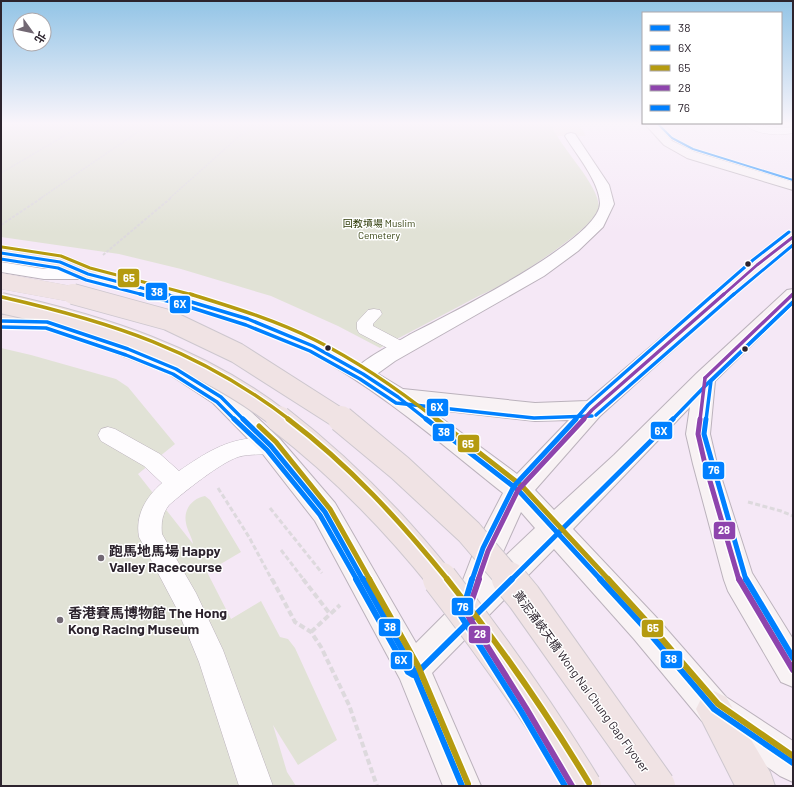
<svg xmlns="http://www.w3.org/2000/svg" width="794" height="787" viewBox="0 0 794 787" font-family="Barlow,'Noto Sans TC',sans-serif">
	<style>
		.commercial { fill: #efe4df }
		.green { fill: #e1e2d6 }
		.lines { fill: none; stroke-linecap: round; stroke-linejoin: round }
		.service-casing { stroke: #bbb2bc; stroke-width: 1 }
		.minor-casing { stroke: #bbb2bc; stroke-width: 2 }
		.tertiary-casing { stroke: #bbb2bc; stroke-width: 2 }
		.secondary-casing { stroke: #bbb2bc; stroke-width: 2 }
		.trunk-casing { stroke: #cdc7ce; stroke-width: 2 }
		.path-far3 { stroke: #ddd9dd; stroke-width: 1.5; stroke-dasharray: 2 1; stroke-linecap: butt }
		.path-far2 { stroke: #ddd9dd; stroke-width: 2; stroke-dasharray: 3 1.5; stroke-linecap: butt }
		.path-far1 { stroke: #ddd9dd; stroke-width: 3; stroke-dasharray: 5 2.5; stroke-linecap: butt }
		.path { stroke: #ddd9dd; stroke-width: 4; stroke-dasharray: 6 3; stroke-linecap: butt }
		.service { fill: #fefcfe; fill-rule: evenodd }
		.minor { fill: #fefcfe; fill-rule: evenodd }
		.tertiary { fill: #fefcfe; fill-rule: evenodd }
		.secondary { fill: #f8f2f4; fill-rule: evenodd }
		.trunk { fill: #f0e3e4; fill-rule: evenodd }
		.trunk-bridge-far3-casing { stroke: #cdc7ce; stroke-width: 16; stroke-linecap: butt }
		.trunk-bridge-far2-casing { stroke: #cdc7ce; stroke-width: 22; stroke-linecap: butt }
		.trunk-bridge-far1-casing { stroke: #cdc7ce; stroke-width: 28; stroke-linecap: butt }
		.trunk-bridge-casing { stroke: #cdc7ce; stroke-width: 36; stroke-linecap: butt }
		.trunk-bridge-far3 { stroke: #f0e3e4; stroke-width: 16 }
		.trunk-bridge-far2 { stroke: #f0e3e4; stroke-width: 20 }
		.trunk-bridge-far1 { stroke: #f0e3e4; stroke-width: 26 }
		.trunk-bridge { stroke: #f0e3e4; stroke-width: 34 }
		.bus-1-far3-casing { stroke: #fff; stroke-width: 5 }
		.bus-1-far2-casing { stroke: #fff; stroke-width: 6 }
		.bus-1-far1-casing { stroke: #fff; stroke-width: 8 }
		.bus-1-casing { stroke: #fff; stroke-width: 9 }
		.bus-2-far3-casing { stroke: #fff; stroke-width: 5 }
		.bus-2-far2-casing { stroke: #fff; stroke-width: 6 }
		.bus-2-far1-casing { stroke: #fff; stroke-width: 8 }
		.bus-2-casing { stroke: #fff; stroke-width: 9 }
		.bus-3-far3-casing { stroke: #fff; stroke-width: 5 }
		.bus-3-far2-casing { stroke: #fff; stroke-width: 6 }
		.bus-3-far1-casing { stroke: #fff; stroke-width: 8 }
		.bus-3-casing { stroke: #fff; stroke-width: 9 }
		.bus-4-far3-casing { stroke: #fff; stroke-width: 5 }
		.bus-4-far2-casing { stroke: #fff; stroke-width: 6 }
		.bus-4-far1-casing { stroke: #fff; stroke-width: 8 }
		.bus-4-casing { stroke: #fff; stroke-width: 9 }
		.bus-5-far4-casing { stroke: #fff; stroke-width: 3.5 }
		.bus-5-far3-casing { stroke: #fff; stroke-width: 5 }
		.bus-5-far2-casing { stroke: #fff; stroke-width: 6 }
		.bus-5-far1-casing { stroke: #fff; stroke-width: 8 }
		.bus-5-casing { stroke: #fff; stroke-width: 9 }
		.bus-1-far3 { stroke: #0080ff; stroke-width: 3 }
		.bus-1-far2 { stroke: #0080ff; stroke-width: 3.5 }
		.bus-1-far1 { stroke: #0080ff; stroke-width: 5 }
		.bus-1 { stroke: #0080ff; stroke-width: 6 }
		.bus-2-far3 { stroke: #0080ff; stroke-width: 3 }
		.bus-2-far2 { stroke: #0080ff; stroke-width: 3.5 }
		.bus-2-far1 { stroke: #0080ff; stroke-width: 5 }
		.bus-2 { stroke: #0080ff; stroke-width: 6 }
		.bus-3-far3 { stroke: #b59b10; stroke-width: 3 }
		.bus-3-far2 { stroke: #b59b10; stroke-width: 3.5 }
		.bus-3-far1 { stroke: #b59b10; stroke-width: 5 }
		.bus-3 { stroke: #b59b10; stroke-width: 6 }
		.bus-4-far3 { stroke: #8e44ad; stroke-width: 3 }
		.bus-4-far2 { stroke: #8e44ad; stroke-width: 3.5 }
		.bus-4-far1 { stroke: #8e44ad; stroke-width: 5 }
		.bus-4 { stroke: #8e44ad; stroke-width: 6 }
		.bus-5-far4 { stroke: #0080ff; stroke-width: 2 }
		.bus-5-far3 { stroke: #0080ff; stroke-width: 3 }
		.bus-5-far2 { stroke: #0080ff; stroke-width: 3.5 }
		.bus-5-far1 { stroke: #0080ff; stroke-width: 5 }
		.bus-5 { stroke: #0080ff; stroke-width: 6 }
		.bus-dot { fill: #2c232d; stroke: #fff; stroke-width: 1.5 }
		.poi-dot { fill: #726873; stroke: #fff; stroke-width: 1.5 }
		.labels { text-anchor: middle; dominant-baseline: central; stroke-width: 3; stroke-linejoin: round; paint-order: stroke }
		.far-park-label { font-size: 10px; fill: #303d0a; stroke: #fff }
		.street-label { font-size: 12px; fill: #2c232d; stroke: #fff }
		.near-poi-label { font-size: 14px; font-weight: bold; fill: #2c232d; stroke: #fff; text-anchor: start }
		.line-badge { stroke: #fff; stroke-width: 1.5 }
		.badge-label { font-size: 11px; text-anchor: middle; font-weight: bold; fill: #fff }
	</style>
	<rect width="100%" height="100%" fill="#f5e8f6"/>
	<polygon class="commercial" points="545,123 578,123 586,136 556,136 551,124"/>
	<g class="green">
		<path d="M1 123H545L551 124C561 149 598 183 599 207 599 224 527 270 511 279 499 287 484 293 471 300 441 316 410 332 380 348L338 326 271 296 181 269 119 254 1 237Z"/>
		<path d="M1 348 31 355 116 379 128 387 175 444 138 474 193 544C192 537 187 530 186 523 183 509 193 498 205 496L210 500 241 552 207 572 231 619 261 601 280 637 288 639 295 648 337 740 298 765 273 725 287 772 296 786H1Z"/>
	</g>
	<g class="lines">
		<g class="service-casing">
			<g id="service">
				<path d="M743 123C761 123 775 131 793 127V133C779 136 754 135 743 123Z"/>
				<polygon points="374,309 380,310 382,314 373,324 373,326 407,344 410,348 407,352 401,354 395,352 359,333 357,329 357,322 368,310"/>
				<path d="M108 427 115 429 160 454 179 471C204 454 226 439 257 438 265 438 271 437 278 440L281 446 278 452C265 456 251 453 238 457 220 463 184 492 169 505 162 514 161 523 162 534L196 593 223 650 273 786H239L199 662 178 611 139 537C135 515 146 497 162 483L144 466 101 441 98 435 101 429Z"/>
			</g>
		</g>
		<g class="minor-casing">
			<path id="minor" d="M571 133 575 134 609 185 614 204 603 227 578 251 544 276 395 361 370 379 363 382 356 379 352 374C361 359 394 344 409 335 443 317 601 240 600 203 599 181 576 154 565 136L567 134Z"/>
		</g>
		<g class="tertiary-casing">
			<polygon id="tertiary" points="1,262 44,269 88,269 94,270 97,274 94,278 88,279 44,279 1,272"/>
		</g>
		<g class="secondary-casing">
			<g id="secondary">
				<polygon points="644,123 655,123 672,141 695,152 793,182 793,190 687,158 664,145"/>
				<path d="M793 232V245L763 269 600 416 535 490 554 510 614 455 697 373 787 290 793 289V304L715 381 710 434 717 464 752 573 793 639V687L781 682 728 591 724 580 693 464 686 434 690 407 573 529 656 617 726 697 793 741V782L780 776 702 721 634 639 554 549 432 673 481 786H443L400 679 315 521 262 453 213 403 169 374 100 347 97 342 100 337 107 335 114 337 183 364 229 391 280 439 335 503 416 643 453 606 478 541 503 493C440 443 379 389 307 351 296 346 284 342 273 337 211 311 147 294 82 278L79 274 82 270 88 269 191 295 255 315 320 341 370 369 403 389 535 403 587 401 751 261 788 234ZM429 409 535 421 569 420 517 474ZM521 512 535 528 498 563Z"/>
			</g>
		</g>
		<g class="trunk-casing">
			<g id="trunk">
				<polygon points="1,248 60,257 94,270 97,274 94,278 88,279 82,278 56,266 1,258"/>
				<polygon points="1,315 47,316 54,318 57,322 54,326 47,328 1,327"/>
				<polygon points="714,691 726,697 770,772 775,786 735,786 696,709 702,697"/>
			</g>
		</g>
		<g class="path-far3">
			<polyline points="1,173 86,123"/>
			<polyline points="41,198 151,123"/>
			<polyline points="170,198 254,123"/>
		</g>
		<g class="path-far2">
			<polyline points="1,225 43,197"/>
			<polyline points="103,255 172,197"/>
		</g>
		<g class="path-far1">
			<polyline points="218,488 249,537 272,580"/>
			<polyline points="748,502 781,511 793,516"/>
			<polyline points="270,508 322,573"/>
			<polyline points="281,550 304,580"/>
		</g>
		<g class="path">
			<polyline points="272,579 295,622 311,632 321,647 349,705 377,786"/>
			<polyline points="303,579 330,614"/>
			<polyline points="311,632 340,605"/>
		</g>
		<use href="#service" class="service"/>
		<use href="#minor" class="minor"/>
		<use href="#tertiary" class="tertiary"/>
		<use href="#secondary" class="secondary"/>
		<use href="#trunk" class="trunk"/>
		<g class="trunk-bridge-far3-casing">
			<polyline id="trunk-bridge-far3" points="1,281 77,295"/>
		</g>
		<g class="trunk-bridge-far2-casing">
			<g id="trunk-bridge-far2">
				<polyline points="73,294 168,320 237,353 342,420"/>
				<path d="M1 303C101 325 199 356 281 420"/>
			</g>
		</g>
		<g class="trunk-bridge-far1-casing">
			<g id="trunk-bridge-far1">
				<path d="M279 419C340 466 393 520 441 580"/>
				<polyline points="341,419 400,468 469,532 510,580"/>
			</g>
		</g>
		<g class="trunk-bridge-casing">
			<g id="trunk-bridge">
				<path d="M440 579C492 646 540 714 584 786"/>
				<polyline points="509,579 524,597 658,786"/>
			</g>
		</g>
		<use href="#trunk-bridge-far3" class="trunk-bridge-far3"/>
		<use href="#trunk-bridge-far2" class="trunk-bridge-far2"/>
		<use href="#trunk-bridge-far1" class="trunk-bridge-far1"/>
		<use href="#trunk-bridge" class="trunk-bridge"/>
		<g class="bus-1-far3-casing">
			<polyline id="bus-1-far3" points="1,253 60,262 88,274 169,295"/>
		</g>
		<g class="bus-1-far2-casing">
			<g id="bus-1-far2">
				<polyline points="165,294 248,319 313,346 363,374 398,397 427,420"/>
				<polyline points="1,321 47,322 128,349 176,369 221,397 244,420"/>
			</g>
		</g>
		<g class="bus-1-far1-casing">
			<g id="bus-1-far1">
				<polyline points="243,419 271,446 325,512 363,580"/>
				<polyline points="426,419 518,490 601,580"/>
			</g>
		</g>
		<g class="bus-1-casing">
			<g id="bus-1">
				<polyline points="363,579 413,669 462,786"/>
				<polyline points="600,579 645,628 714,709 793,763"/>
			</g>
		</g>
		<g class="bus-2-far3-casing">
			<g id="bus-2-far3">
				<polyline points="1,259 58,268 86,280 144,295"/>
				<polyline points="733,295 793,245"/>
			</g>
		</g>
		<g class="bus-2-far2-casing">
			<g id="bus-2-far2">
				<polyline points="140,294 183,305 246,325 310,351 360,379 396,403 534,418 592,416"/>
				<polyline points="1,327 46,328 126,355 173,374 217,402 235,420"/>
				<polyline points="596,415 734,294"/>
				<polyline points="672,420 709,382 793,302"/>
			</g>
		</g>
		<g class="bus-2-far1-casing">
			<g id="bus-2-far1">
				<polyline points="234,419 267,450 320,515 357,580"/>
				<polyline points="511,580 673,419"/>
			</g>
		</g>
		<g class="bus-2-casing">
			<polyline id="bus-2" points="356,579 408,672 413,675 417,673 512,579"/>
		</g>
		<g class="bus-3-far3-casing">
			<polyline id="bus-3-far3" points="2,247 61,256 90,268 193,295"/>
		</g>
		<g class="bus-3-far2-casing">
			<g id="bus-3-far2">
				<path d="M190 294C232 307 275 320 315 340 359 362 399 390 437 420"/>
				<path d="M2 297C111 322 199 350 290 420"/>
			</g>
		</g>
		<g class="bus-3-far1-casing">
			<g id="bus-3-far1">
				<path d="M288 419C349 465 400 521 448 580"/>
				<polyline points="436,419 522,486 609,580"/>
				<polyline points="259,426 276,442 330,509 370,580"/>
			</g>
		</g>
		<g class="bus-3-casing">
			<g id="bus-3">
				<polyline points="369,579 418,666 468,784"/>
				<path d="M447 579C499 644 546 712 589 783"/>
				<polyline points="608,579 649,624 718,704 793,756"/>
			</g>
		</g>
		<g class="bus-4-far3-casing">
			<polyline id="bus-4-far3" points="723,295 757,265 793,237"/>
		</g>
		<g class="bus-4-far2-casing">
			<g id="bus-4-far2">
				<polyline points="705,378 793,294"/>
				<polyline points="583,420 592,410 724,294"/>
				<polyline points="700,420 705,378"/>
			</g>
		</g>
		<g class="bus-4-far1-casing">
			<g id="bus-4-far1">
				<polyline points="700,419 698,434 705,464 739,580"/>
				<polyline points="478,580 488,551 518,490 584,419"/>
			</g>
		</g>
		<g class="bus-4-casing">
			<g id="bus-4">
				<polyline points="479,579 467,614 526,708 572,786"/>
				<polyline points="739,579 793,670"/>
			</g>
		</g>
		<g class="bus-5-far4-casing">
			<polyline id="bus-5-far4" points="657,123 672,138 693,149 793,180"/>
		</g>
		<g class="bus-5-far3-casing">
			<polyline id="bus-5-far3" points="713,295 753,260 789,232"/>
		</g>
		<g class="bus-5-far2-casing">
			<g id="bus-5-far2">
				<polyline points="575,420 588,405 714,294"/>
				<polyline points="706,420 711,381 793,302"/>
			</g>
		</g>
		<g class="bus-5-far1-casing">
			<g id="bus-5-far1">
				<polyline points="706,419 704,434 746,580"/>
				<polyline points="472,580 483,548 514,486 576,419"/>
			</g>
		</g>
		<g class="bus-5-casing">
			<g id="bus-5">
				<polyline points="472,579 461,616 521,711 565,786"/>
				<polyline points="746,579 793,658"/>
			</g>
		</g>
		<use href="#bus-1-far3" class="bus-1-far3"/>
		<use href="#bus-1-far2" class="bus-1-far2"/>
		<use href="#bus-1-far1" class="bus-1-far1"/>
		<use href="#bus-1" class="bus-1"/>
		<use href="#bus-2-far3" class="bus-2-far3"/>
		<use href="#bus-2-far2" class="bus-2-far2"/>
		<use href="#bus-2-far1" class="bus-2-far1"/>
		<use href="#bus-2" class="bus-2"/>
		<use href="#bus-3-far3" class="bus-3-far3"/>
		<use href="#bus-3-far2" class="bus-3-far2"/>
		<use href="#bus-3-far1" class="bus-3-far1"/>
		<use href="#bus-3" class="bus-3"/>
		<use href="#bus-4-far3" class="bus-4-far3"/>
		<use href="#bus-4-far2" class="bus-4-far2"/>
		<use href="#bus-4-far1" class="bus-4-far1"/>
		<use href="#bus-4" class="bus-4"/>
		<use href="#bus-5-far4" class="bus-5-far4"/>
		<use href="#bus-5-far3" class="bus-5-far3"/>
		<use href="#bus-5-far2" class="bus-5-far2"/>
		<use href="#bus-5-far1" class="bus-5-far1"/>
		<use href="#bus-5" class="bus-5"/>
	</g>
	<linearGradient id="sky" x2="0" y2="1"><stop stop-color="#92c4e6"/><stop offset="0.53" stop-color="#faf5fb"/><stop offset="1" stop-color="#faf5fb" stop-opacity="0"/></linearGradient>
	<rect width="794" height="233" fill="url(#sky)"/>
	<g class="bus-dot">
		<circle cx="748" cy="264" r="3.5"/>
		<circle cx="328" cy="348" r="3.5"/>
		<circle cx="745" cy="349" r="3.5"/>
	</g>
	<g class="poi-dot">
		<circle cx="101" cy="558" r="4"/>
		<circle cx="60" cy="620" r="4"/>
	</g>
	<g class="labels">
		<g class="far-park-label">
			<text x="379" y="223">回教墳場 Muslim<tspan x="379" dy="12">Cemetery</tspan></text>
		</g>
		<g class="street-label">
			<text transform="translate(582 681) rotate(54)">黃泥涌峽天橋 Wong Nai Chung Gap Flyover</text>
		</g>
		<g class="near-poi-label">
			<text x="109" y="550">跑馬地馬場 Happy<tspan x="109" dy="16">Valley Racecourse</tspan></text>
			<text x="68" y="612">香港賽馬博物館 The Hong<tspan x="68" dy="16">Kong Racing Museum</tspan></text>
		</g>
	</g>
	<g class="line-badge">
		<rect x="117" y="268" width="23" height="20" rx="4" fill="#b59b10"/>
		<rect x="145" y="282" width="23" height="19" rx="4" fill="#0080ff"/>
		<rect x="169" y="295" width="22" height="19" rx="4" fill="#0080ff"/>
		<rect x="426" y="398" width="23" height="19" rx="4" fill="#0080ff"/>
		<rect x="650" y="421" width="23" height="19" rx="4" fill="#0080ff"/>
		<rect x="432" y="423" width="23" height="19" rx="4" fill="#0080ff"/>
		<rect x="457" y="434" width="23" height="19" rx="4" fill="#b59b10"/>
		<rect x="702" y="461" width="23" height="19" rx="4" fill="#0080ff"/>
		<rect x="713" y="521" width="23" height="19" rx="4" fill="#8e44ad"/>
		<rect x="451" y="597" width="23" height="19" rx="4" fill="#0080ff"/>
		<rect x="378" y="618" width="23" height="19" rx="4" fill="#0080ff"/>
		<rect x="641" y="619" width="23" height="19" rx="4" fill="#b59b10"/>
		<rect x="468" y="625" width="23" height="19" rx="4" fill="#8e44ad"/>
		<rect x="660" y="650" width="23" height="19" rx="4" fill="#0080ff"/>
		<rect x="390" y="651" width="23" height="19" rx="4" fill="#0080ff"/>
	</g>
	<g class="badge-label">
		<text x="129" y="282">65</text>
		<text x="157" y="296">38</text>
		<text x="180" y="308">6X</text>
		<text x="437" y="411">6X</text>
		<text x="661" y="435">6X</text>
		<text x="444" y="436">38</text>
		<text x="468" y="448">65</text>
		<text x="714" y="474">76</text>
		<text x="724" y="534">28</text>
		<text x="463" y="611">76</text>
		<text x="390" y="631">38</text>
		<text x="653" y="632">65</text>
		<text x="480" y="638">28</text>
		<text x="671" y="663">38</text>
		<text x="401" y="664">6X</text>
	</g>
	<rect width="794" height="787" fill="none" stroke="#2c232d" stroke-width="4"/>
	<rect x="642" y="12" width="140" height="112" fill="#ffffff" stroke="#aba7ab"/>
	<rect x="650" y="25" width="20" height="6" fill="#0080ff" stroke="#aba7ab"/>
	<text x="678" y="32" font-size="12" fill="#2c232d">38</text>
	<rect x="650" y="45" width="20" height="6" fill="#0080ff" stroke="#aba7ab"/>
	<text x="678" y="52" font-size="12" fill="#2c232d">6X</text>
	<rect x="650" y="65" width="20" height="6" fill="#b59b10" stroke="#aba7ab"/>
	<text x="678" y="72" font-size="12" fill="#2c232d">65</text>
	<rect x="650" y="85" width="20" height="6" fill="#8e44ad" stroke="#aba7ab"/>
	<text x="678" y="92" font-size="12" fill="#2c232d">28</text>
	<rect x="650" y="105" width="20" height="6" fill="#0080ff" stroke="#aba7ab"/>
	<text x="678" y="112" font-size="12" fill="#2c232d">76</text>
	<g transform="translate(32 32) rotate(123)"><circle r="19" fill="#ffffff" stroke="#aba7ab"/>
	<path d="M0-3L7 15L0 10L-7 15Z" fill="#726873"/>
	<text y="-6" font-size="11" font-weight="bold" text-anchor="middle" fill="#2c232d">北</text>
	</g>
</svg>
